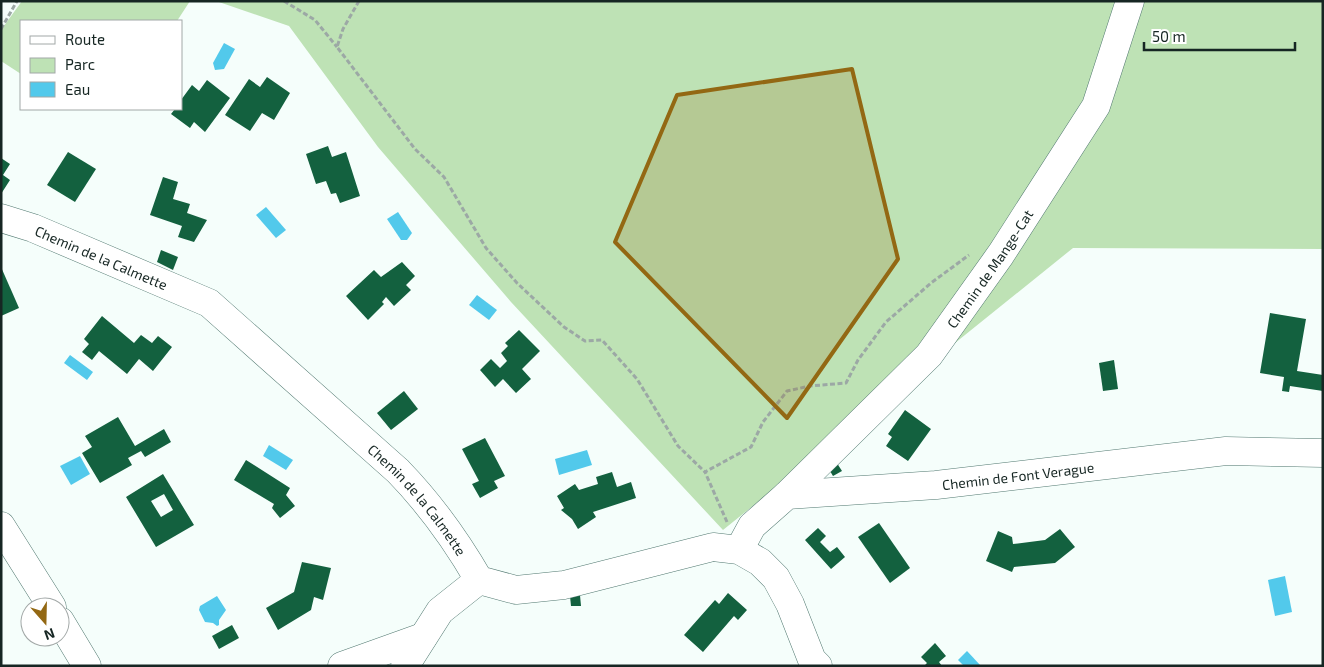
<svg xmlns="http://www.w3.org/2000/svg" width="1324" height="667" viewBox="0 0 1324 667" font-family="'Exo 2',sans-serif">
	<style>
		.green { fill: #bee2b5 }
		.water { fill: #52c9eb }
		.building { fill: #13613f; fill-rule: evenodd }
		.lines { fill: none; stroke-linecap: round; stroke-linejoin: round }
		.minor-casing { stroke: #527971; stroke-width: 29 }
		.path { stroke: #9ca8a5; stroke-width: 3; stroke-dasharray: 5 2.5; stroke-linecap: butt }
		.minor { stroke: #fff; stroke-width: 28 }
		.marked { fill: #936813; fill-opacity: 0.2; stroke: #936813; stroke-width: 4; stroke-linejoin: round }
		.labels { text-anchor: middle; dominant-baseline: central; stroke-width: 5; stroke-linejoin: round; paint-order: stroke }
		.street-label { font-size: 14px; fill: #162623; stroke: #fff }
	</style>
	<rect width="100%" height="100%" fill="#f5fefb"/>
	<g class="green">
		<polygon points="22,1 190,1 177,21 21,21 21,74 1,61 1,30"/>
		<polygon points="216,1 1323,1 1323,249 1073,248 723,530 511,302 378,147 289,26"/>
	</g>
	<g class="water">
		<polygon points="224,43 235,49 224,69 215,70 213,63"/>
		<polygon points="266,207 286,230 276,238 256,215"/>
		<polygon points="398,212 412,233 407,240 401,240 387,219"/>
		<polygon points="477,295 497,310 489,320 469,305"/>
		<polygon points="70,355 93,372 87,380 64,363"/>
		<polygon points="269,445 293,460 286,470 263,456"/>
		<polygon points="587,450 592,465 559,475 555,459"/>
		<polygon points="80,456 90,474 71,485 60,466"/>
		<polygon points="1285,576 1292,612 1275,616 1268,580"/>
		<polygon points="217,596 226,610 219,620 219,625 217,626 213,623 205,622 199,610 200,606"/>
		<polygon points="967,651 981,666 964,666 958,660"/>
	</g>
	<g class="building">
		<polygon points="267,77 290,93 274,120 262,113 250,131 225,115 249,79 260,87"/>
		<polygon points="207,80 230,98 205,132 194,122 190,128 171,114 175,109 181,109 181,100 192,85 199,91"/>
		<polygon points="328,146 332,157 346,152 360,196 340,203 336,193 331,194 326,181 316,184 306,154"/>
		<polygon points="68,152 96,169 75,202 47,185"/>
		<polygon points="1,158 10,164 3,175 10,180 1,194"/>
		<polygon points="163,177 178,182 173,199 190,204 187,213 207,220 194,242 178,237 182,226 150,215"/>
		<polygon points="161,250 178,257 173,270 157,262"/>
		<polygon points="402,262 415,276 406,285 411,290 394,306 386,297 382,302 384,304 368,320 346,296 374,270 381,277"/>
		<polygon points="1,267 19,308 1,316"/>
		<polygon points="1270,313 1306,319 1297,371 1323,375 1323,391 1290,386 1289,392 1282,391 1284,377 1260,373"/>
		<polygon points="102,316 134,343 141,335 152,343 158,336 172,347 153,371 139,359 127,374 99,351 92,360 82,352 89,344 84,339"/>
		<polygon points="519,330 540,351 522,369 531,379 516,393 503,379 495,387 480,370 491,359 500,368 507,361 501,353 508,346 505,343"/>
		<polygon points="1114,360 1118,389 1103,391 1099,363"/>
		<polygon points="404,391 418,409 391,430 377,413"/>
		<polygon points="905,410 931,429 908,461 886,446 892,437 888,434"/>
		<polygon points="118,417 135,446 164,429 171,442 145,457 141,451 128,458 132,465 100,483 82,453 92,447 85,436"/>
		<polygon points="485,438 505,476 494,481 498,488 480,498 472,484 479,481 462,449"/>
		<polygon points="246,460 290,488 286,495 295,506 280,518 272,508 274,504 234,480"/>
		<polygon points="835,460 842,471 833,476 827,466"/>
		<polygon points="612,472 617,487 631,482 636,498 593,512 596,517 578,529 572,519 561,510 564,508 557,496 575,484 579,490 598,484 596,477"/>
		<path d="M163 474 194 525 156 547 126 497ZM164 494 173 510 161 517 151 501Z"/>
		<polygon points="879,523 910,568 890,583 858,537"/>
		<polygon points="818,528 826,536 820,542 830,552 837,547 845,557 831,569 805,540"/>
		<polygon points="1060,529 1075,547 1055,563 1014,567 1012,572 986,561 998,531 1012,537 1013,544 1045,540"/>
		<polygon points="302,562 331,568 323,600 314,597 311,610 278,630 266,608 294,592"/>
		<polygon points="728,593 747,610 738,620 734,616 703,652 684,635 715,600 719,604"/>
		<polygon points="580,595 581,606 571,606 570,596"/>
		<polygon points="232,625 239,638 219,649 212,636"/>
		<polygon points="935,643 946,656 939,662 942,666 924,666 927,663 921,657"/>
	</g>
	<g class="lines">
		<g class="minor-casing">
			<g id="minor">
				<path id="s1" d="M1 218 33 228 209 303 398 471C430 504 456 540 479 580L516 590 564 585 713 547 739 550 760 562 776 578 790 604 812 660 818 666"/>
				<path id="s2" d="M787 495 929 355 1001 254 1096 106 1130 1"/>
				<polyline points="1,526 52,607"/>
				<path id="s3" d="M739 550 752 526 787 495 936 485 1226 451 1323 453"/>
				<polyline points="60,621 87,666"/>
				<polyline points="342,666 423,637"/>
				<polyline points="405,666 440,611 479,580"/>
			</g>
		</g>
		<g class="path">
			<polyline points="284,1 315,20 337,47"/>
			<polyline points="359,1 343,29 337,47 415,149 444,177 486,248 517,283 564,327 585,341 602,340 637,379 678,446 705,472"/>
			<polyline points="1,29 17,1"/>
			<polyline points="727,522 705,472 751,447 763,422 787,391 810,386 846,383 858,360 886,322 931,283 969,255"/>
		</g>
		<use href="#minor" class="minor"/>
	</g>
	<path class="marked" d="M852 69 898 259 787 418 615 242 677 95Z"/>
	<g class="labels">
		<g class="street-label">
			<text stroke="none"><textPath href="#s1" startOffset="108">Chemin de la Calmette</textPath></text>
			<text stroke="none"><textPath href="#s2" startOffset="305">Chemin de Mange-Cat</textPath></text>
			<text stroke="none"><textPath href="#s3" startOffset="306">Chemin de Font Verague</textPath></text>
			<text stroke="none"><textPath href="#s1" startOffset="512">Chemin de la Calmette</textPath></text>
		</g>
	</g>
	<rect width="1324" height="667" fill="none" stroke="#162623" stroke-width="5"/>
	<rect x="20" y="20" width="162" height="90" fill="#ffffff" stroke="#a2a8a7"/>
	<rect x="30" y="36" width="25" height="8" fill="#ffffff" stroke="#a2a8a7"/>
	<text x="65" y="45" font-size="15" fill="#162623">Route</text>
	<rect x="30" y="58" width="25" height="15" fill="#bee2b5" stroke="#a2a8a7"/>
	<text x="65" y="70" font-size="15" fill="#162623">Parc</text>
	<rect x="30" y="82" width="25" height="15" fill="#52c9eb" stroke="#a2a8a7"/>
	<text x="65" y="95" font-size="15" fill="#162623">Eau</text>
	<g transform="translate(45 622) rotate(160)"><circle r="24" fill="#ffffff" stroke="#a2a8a7"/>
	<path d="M0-4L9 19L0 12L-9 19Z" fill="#936813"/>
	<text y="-8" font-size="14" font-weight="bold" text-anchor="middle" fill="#162623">N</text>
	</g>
	<path d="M1144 42v8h151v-8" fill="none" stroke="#162623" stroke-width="2.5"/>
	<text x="1152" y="42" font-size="15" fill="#162623" stroke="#ffffff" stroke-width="4" paint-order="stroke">50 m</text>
</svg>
